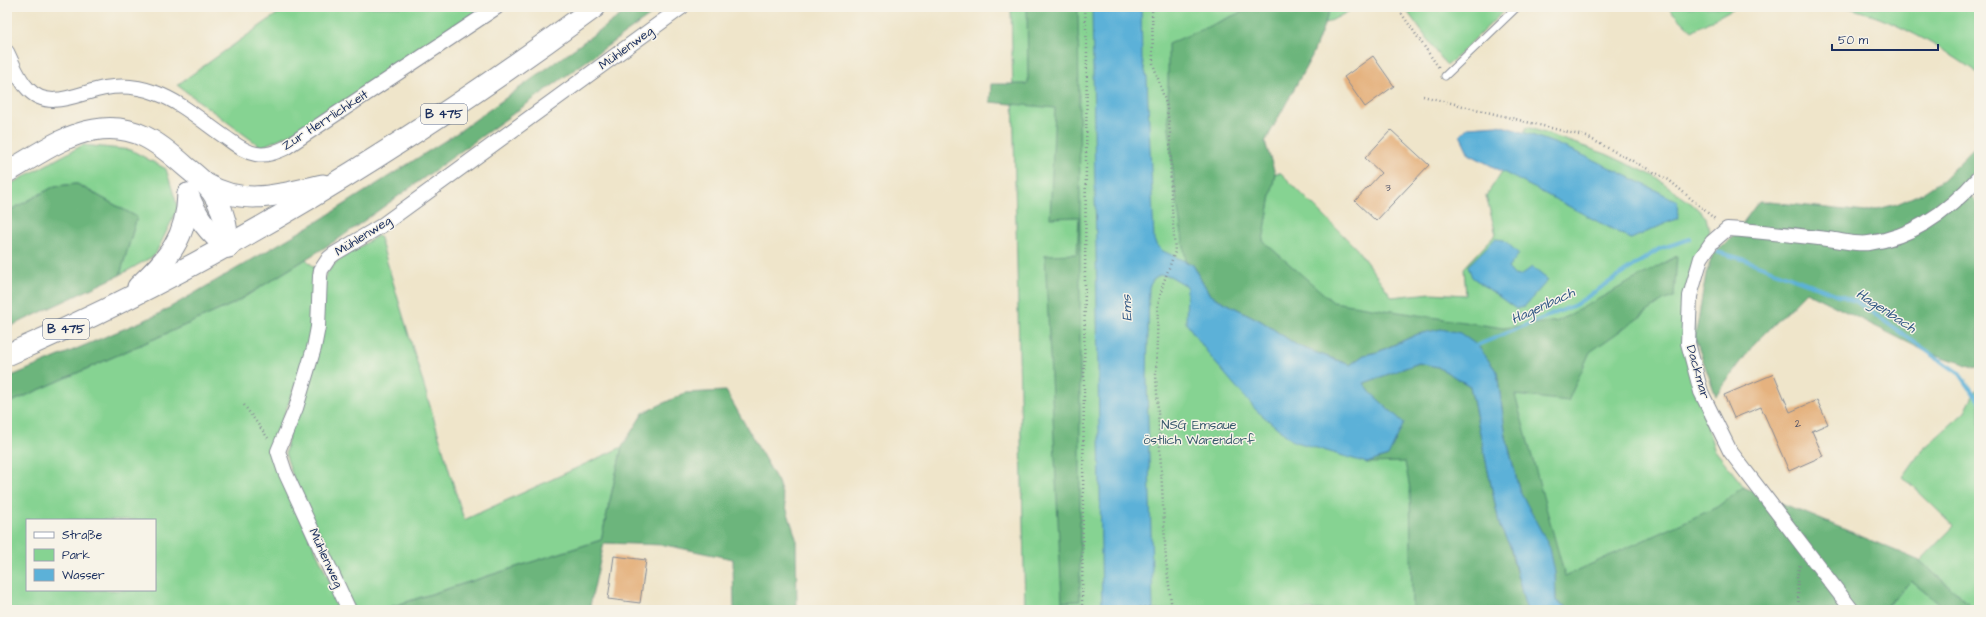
<svg xmlns="http://www.w3.org/2000/svg" width="1986" height="617" viewBox="0 0 1986 617" font-family="'Architects Daughter',sans-serif">
	<style>
		.green { fill: #86d392; stroke: #508178; fill-rule: evenodd }
		.forest { fill: #6cb57c; stroke: #44726d }
		.water { fill: #5cb1d8; stroke: #3c709b }
		.lines { fill: none; stroke-linecap: round; stroke-linejoin: round }
		.stream { stroke: #5cb1d8; stroke-width: 4 }
		.building { fill: #e5b27f }
		.service-casing { stroke: #858a94; stroke-width: 9 }
		.minor-casing { stroke: #858a94; stroke-width: 16 }
		.primary-casing { stroke: #858a94; stroke-width: 23 }
		.path { stroke: #858a94; stroke-width: 2.5; stroke-dasharray: 1 3; stroke-linecap: butt }
		.service { stroke: #fff; stroke-width: 7 }
		.minor { stroke: #fff; stroke-width: 14 }
		.primary { stroke: #fff; stroke-width: 21 }
		.labels { text-anchor: middle; dominant-baseline: central; stroke-width: 3; stroke-linejoin: round; paint-order: stroke }
		.number-label { font-size: 11px; fill: #4e5066 }
		.shield { fill: #f7f3e8; stroke: #5d6a87; stroke-width: 1 }
		.shield-label { font-size: 12px; font-weight: bold; fill: #1b2f5e }
		.street-label { font-size: 13px; fill: #1b2f5e; stroke: #f7f3e8 }
		.park-label { font-size: 13px; fill: #36586b; stroke: #f7f3e8 }
		.water-label { font-size: 14px; font-style: italic; fill: #2e5683; stroke: #f7f3e8 }
	</style>
	<rect width="100%" height="100%" fill="#f7f3e8"/>
	<filter id="ink" filterUnits="userSpaceOnUse"><feTurbulence type="fractalNoise" baseFrequency=".025" numOctaves="2"/><feDisplacementMap in="SourceGraphic" scale="8" xChannelSelector="R" yChannelSelector="G"/><feConvolveMatrix kernelMatrix="1 2 1 2 8 2 1 2 1" color-interpolation-filters="sRGB"/></filter>
	<filter id="wash" filterUnits="userSpaceOnUse"><feTurbulence type="fractalNoise" baseFrequency=".012" numOctaves="4" result="noise"/><feDisplacementMap in="SourceGraphic" scale="16" xChannelSelector="R" yChannelSelector="G"/><feGaussianBlur stdDeviation="0.9" result="paint"/><feColorMatrix in="noise" values="0 0 0 0 0 0 0 0 0 0 0 0 0 0 0 0 0 1.4 0 .05"/><feComposite in="paint" operator="in"/></filter>
	<g filter="url(#wash)">
		<rect width="100%" height="100%" fill="#efe5ca"/>
		<g class="green">
			<polygon points="287,7 484,7 308,126 261,147 177,85"/>
			<polygon points="1011,7 1357,7 1191,95 1263,238 1275,173 1281,173 1356,248 1392,297 1431,293 1466,295 1464,268 1496,234 1486,196 1501,173 1527,127 1606,154 1654,176 1692,204 1706,217 1709,231 1705,243 1690,274 1699,397 1714,449 1757,503 1788,610 1025,610"/>
			<polygon points="1404,7 1508,7 1447,66"/>
			<polygon points="1667,7 1736,7 1692,31"/>
			<path d="M1846 7H1979V74C1940 46 1892 19 1846 7Z"/>
			<polygon points="83,145 131,150 166,169 178,208 155,255 120,275 137,217 77,184 55,186 7,212 7,186"/>
			<polygon points="379,235 464,520 622,447 601,540 381,610 354,610 294,480 285,453 326,274 337,261"/>
			<path d="M306 259 315 268 314 325 307 354 271 450 284 482 341 605V610H7V404L233 304ZM27 520H155V590H27Z"/>
			<polygon points="1979,384 1979,610 1976,610 1920,561 1954,526 1903,477 1922,450 1965,412"/>
			<polygon points="1911,581 1947,610 1883,610"/>
		</g>
		<g class="forest">
			<polygon points="632,7 659,7 659,9 340,238 233,304 7,404 7,378 157,315 320,220 457,133"/>
			<polygon points="1027,7 1078,7 1080,199 1080,601 1062,602 1045,255 1077,254 1079,217 1050,218 1055,108 990,102 991,84 1028,84"/>
			<polygon points="1253,7 1331,7 1312,56 1265,142 1275,173 1263,241 1333,302 1503,328 1558,321 1677,256 1674,297 1663,301 1590,352 1568,401 1515,395 1565,576 1717,507 1743,487 1920,561 1976,610 1947,610 1911,581 1882,610 1571,610 1556,601 1555,573 1519,489 1506,437 1497,372 1478,346 1418,334 1377,352 1364,355 1350,365 1298,346 1261,321 1210,295 1193,265 1186,261 1174,183 1168,117 1168,44"/>
			<polygon points="1979,143 1979,167 1963,187 1979,204 1979,369 1925,351 1806,292 1751,348 1716,396 1695,338 1706,274 1713,254 1733,236 1759,201 1866,212 1897,204 1924,192 1942,180"/>
			<polygon points="77,184 137,217 120,275 7,328 7,212 55,186"/>
			<polygon points="1419,363 1438,367 1470,386 1500,527 1510,546 1513,562 1528,610 1412,610 1410,489 1405,462 1367,463 1388,456 1370,392 1364,383"/>
			<polygon points="726,391 778,482 796,538 797,610 734,610 733,559 665,545 604,543 589,610 381,610 601,540 622,447 643,413 685,393"/>
		</g>
		<g class="water">
			<polygon points="1092,7 1141,7 1142,60 1147,78 1154,240 1157,246 1163,251 1193,265 1210,295 1261,321 1298,346 1350,365 1364,355 1378,352 1418,334 1441,329 1460,333 1478,346 1497,372 1506,437 1519,489 1550,548 1555,573 1556,601 1571,610 1528,610 1525,605 1510,546 1500,527 1470,386 1438,367 1419,363 1364,383 1370,392 1404,423 1388,456 1367,463 1293,441 1256,410 1213,360 1186,323 1187,286 1170,276 1160,275 1153,280 1149,287 1147,382 1153,610 1102,610"/>
			<path d="M1498 125C1561 141 1619 172 1677 201L1678 218 1631 239 1469 154 1460 135 1468 127Z"/>
			<polygon points="1495,239 1504,240 1519,254 1508,268 1514,275 1520,276 1532,267 1548,280 1524,307 1516,309 1472,277 1468,266"/>
		</g>
		<g class="lines">
			<g class="stream">
				<polyline points="1717,252 1742,259 1857,302 1960,374 1979,401"/>
				<polyline points="1473,347 1575,305 1659,249 1690,239"/>
			</g>
		</g>
		<g id="blocks">
			<g class="building">
				<polygon points="1373,56 1394,86 1365,107 1344,77"/>
				<polygon points="1391,130 1429,165 1376,221 1355,201 1381,173 1365,158"/>
				<polygon points="1774,374 1790,412 1817,400 1828,424 1812,431 1823,456 1789,471 1761,407 1734,418 1724,395"/>
				<polygon points="614,556 646,560 640,603 608,599"/>
			</g>
		</g>
	</g>
	<g filter="url(#ink)">
		<use href="#blocks" fill-opacity="0" stroke="#858a94" stroke-width="1"/>
		<g class="lines">
			<g class="service-casing">
				<polyline id="service" points="1445,76 1517,7"/>
			</g>
			<g class="minor-casing">
				<g id="minor">
					<path d="M7 52C13 64 18 79 28 89 49 112 80 92 105 88 122 85 140 87 156 93 181 102 203 122 225 137 235 144 244 152 256 154 267 156 276 152 285 148L497 7"/>
					<polyline points="349,610 285,472 278,451 296,408 314,348 318,327 320,276 321,270 329,258 334,254 381,226 682,7"/>
					<path d="M1852 610 1730 451 1701 392 1688 343 1690 296 1701 258 1712 242 1727 229C1760 231 1794 235 1827 239 1840 240 1856 245 1869 243 1914 237 1950 210 1979 177"/>
				</g>
			</g>
			<g class="primary-casing">
				<g id="primary">
					<path d="M7 172C34 157 63 135 94 130 134 123 158 142 186 167 198 177 210 186 217 200 225 215 228 230 228 247"/>
					<path d="M206 184C244 207 282 194 323 185"/>
					<path d="M188 194C196 216 208 233 228 247"/>
					<path d="M138 287C168 258 187 239 188 194"/>
					<path d="M7 355C217 264 411 143 595 7"/>
				</g>
			</g>
			<g class="path">
				<polyline points="1152,7 1153,63 1167,107 1170,132 1171,193 1175,252 1163,284 1158,305 1156,374 1166,561 1172,610"/>
				<polyline points="1397,7 1439,68"/>
				<polyline points="1423,96 1587,137 1669,180 1716,220"/>
				<polyline points="244,405 268,438"/>
				<polyline points="1082,609 1087,48 1085,7"/>
				<polyline points="1004,610 1171,607"/>
				<polyline points="1799,610 1797,576 1800,565"/>
			</g>
			<use href="#service" class="service"/>
			<use href="#minor" class="minor"/>
			<use href="#primary" class="primary"/>
		</g>
	</g>
	<g class="labels">
		<g class="number-label">
			<text x="1388" y="187">3</text>
			<text x="1798" y="423">2</text>
		</g>
		<g class="shield">
			<rect x="421" y="104" width="46" height="20" rx="3"/>
			<rect x="43" y="319" width="46" height="20" rx="3"/>
		</g>
		<g class="shield-label">
			<text x="444" y="114">B 475</text>
			<text x="66" y="329">B 475</text>
		</g>
		<g class="street-label">
			<text transform="translate(626 48) rotate(-36)">Mühlenweg</text>
			<text transform="translate(325 120) rotate(-33)">Zur Herrlichkeit</text>
			<text transform="translate(363 236) rotate(-32)">Mühlenweg</text>
			<text transform="translate(1698 372) rotate(74)">Dackmar</text>
			<text transform="translate(326 558) rotate(65)">Mühlenweg</text>
		</g>
		<g class="park-label">
			<text x="1199" y="425">NSG Emsaue<tspan x="1199" dy="15">östlich Warendorf</tspan></text>
		</g>
		<g class="water-label">
			<text transform="translate(1543 306) rotate(-25)">Hagenbach</text>
			<text transform="translate(1127 308) rotate(-92)">Ems</text>
			<text transform="translate(1886 311) rotate(33)">Hagenbach</text>
		</g>
	</g>
	<rect width="1986" height="617" fill="none" stroke="#f7f3e8" stroke-width="24"/>
	<rect x="26" y="519" width="130" height="72" fill="#f7f3e8" stroke="#9fa5b1"/>
	<rect x="34" y="532" width="20" height="6" fill="#ffffff" stroke="#9fa5b1"/>
	<text x="62" y="539" font-size="12" fill="#1b2f5e">Straße</text>
	<rect x="34" y="549" width="20" height="12" fill="#86d392" stroke="#9fa5b1"/>
	<text x="62" y="559" font-size="12" fill="#1b2f5e">Park</text>
	<rect x="34" y="569" width="20" height="12" fill="#5cb1d8" stroke="#9fa5b1"/>
	<text x="62" y="579" font-size="12" fill="#1b2f5e">Wasser</text>
	<path d="M1832 44v6h106v-6" fill="none" stroke="#1b2f5e" stroke-width="2"/>
	<text x="1838" y="44" font-size="12" fill="#1b2f5e" stroke="#f7f3e8" stroke-width="3" paint-order="stroke">50 m</text>
</svg>
